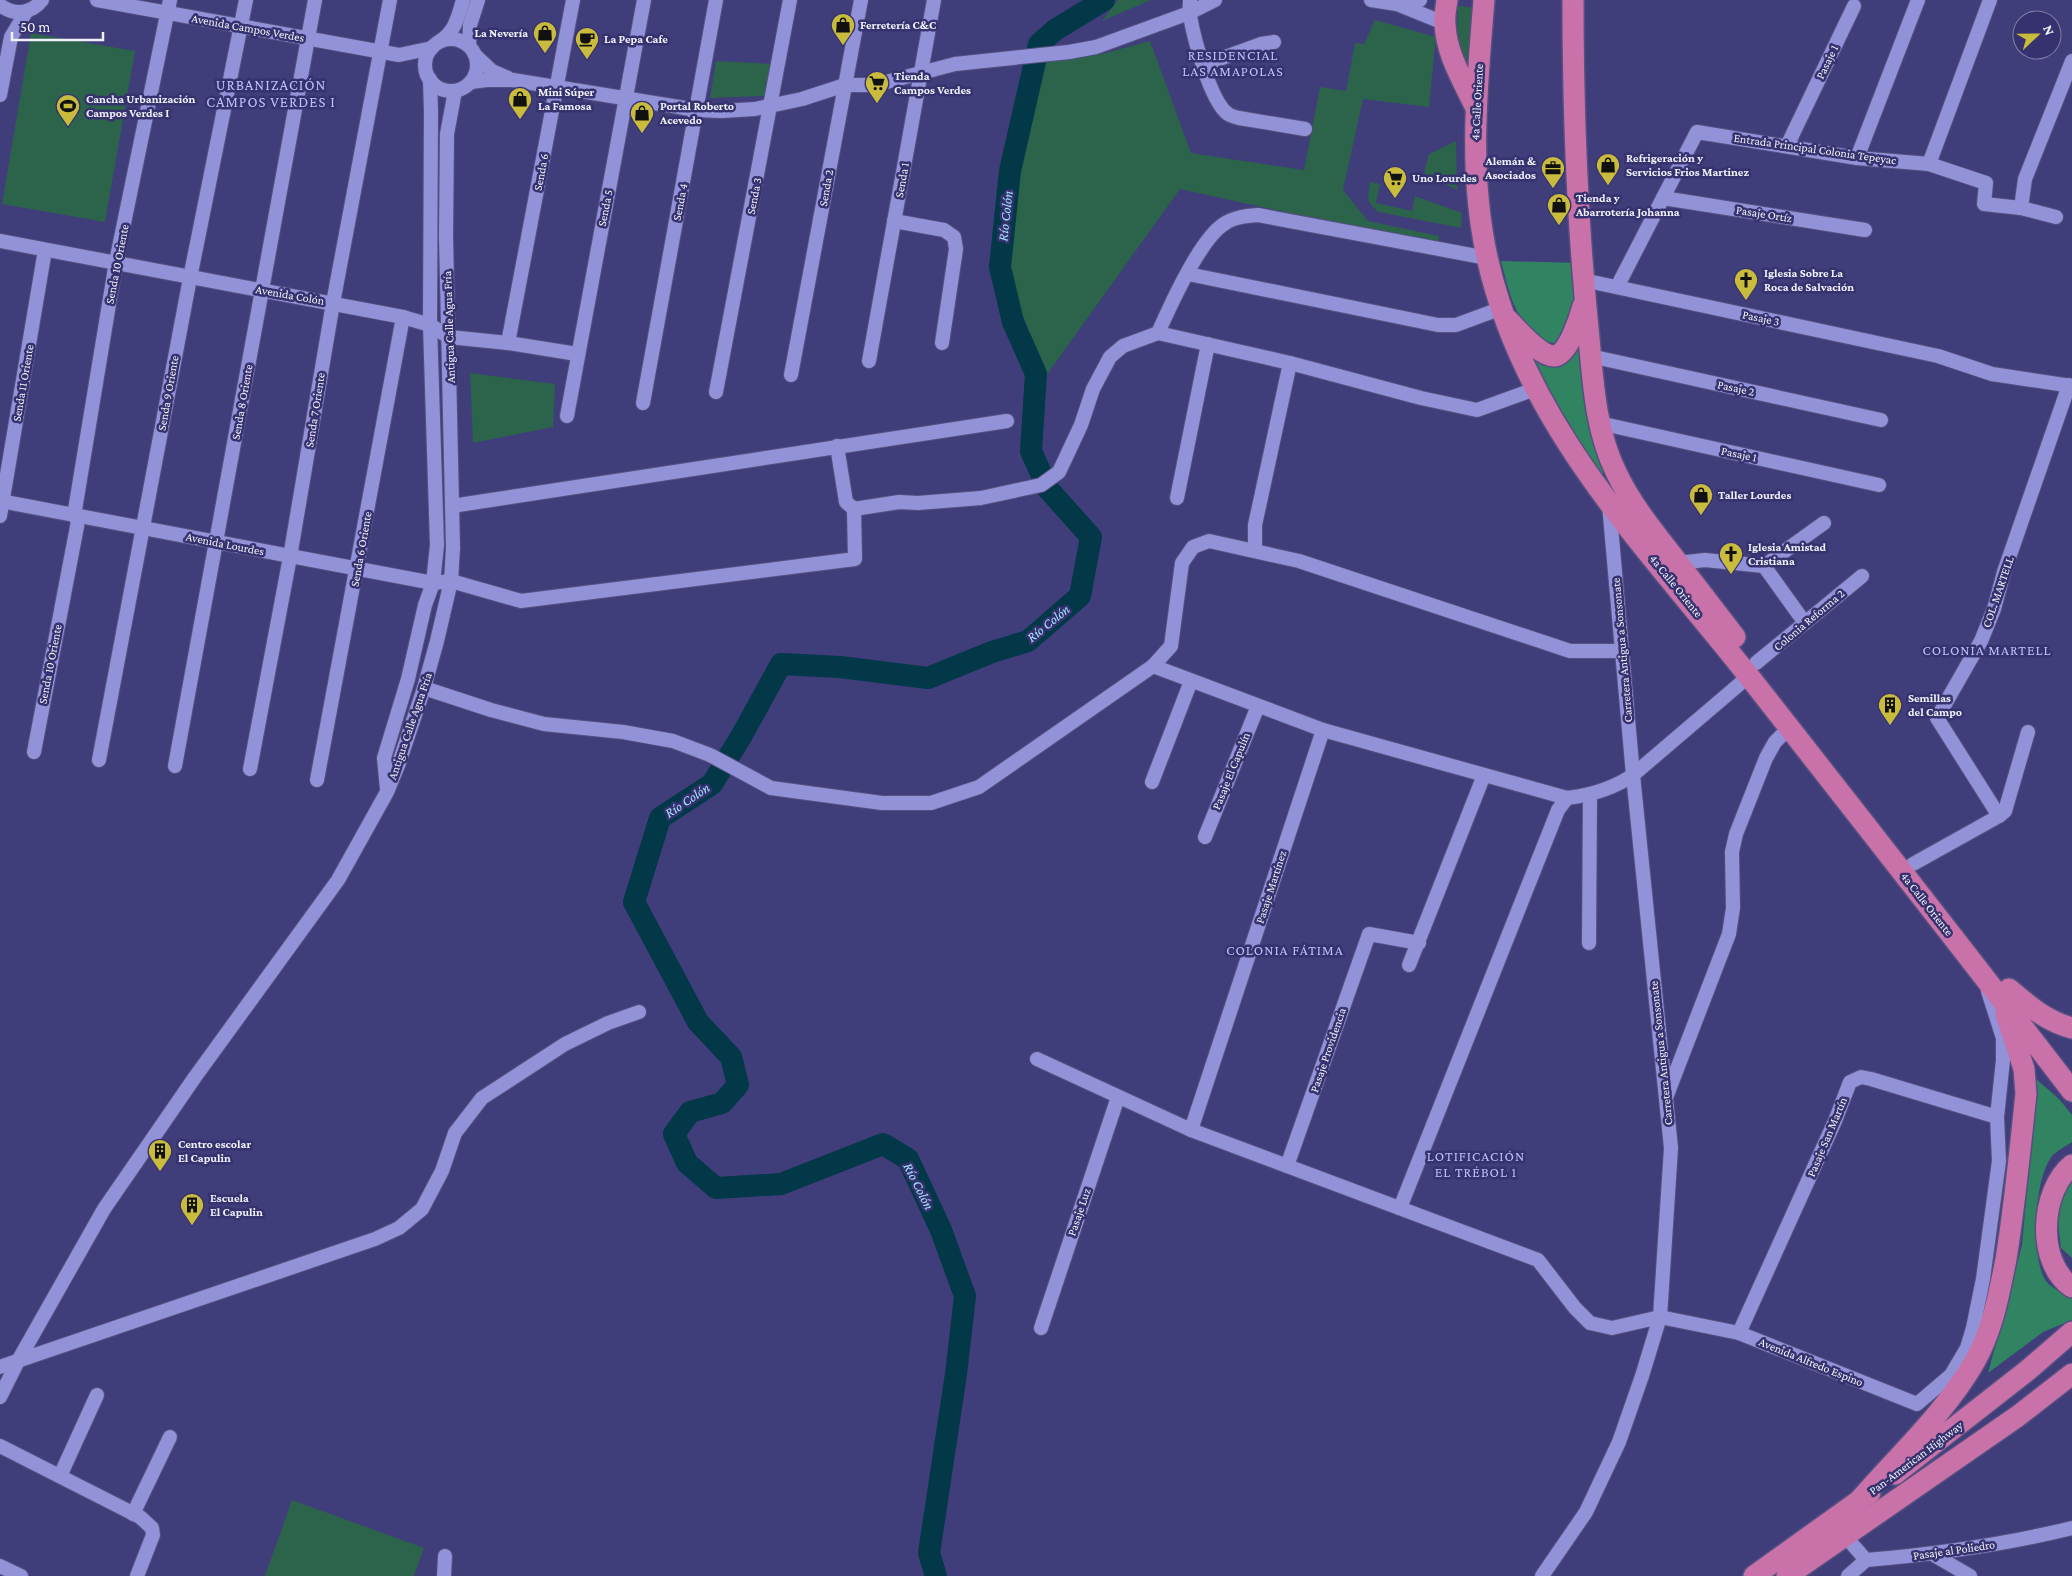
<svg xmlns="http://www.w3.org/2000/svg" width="2072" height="1576" viewBox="0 0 2072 1576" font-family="'Crimson Pro',serif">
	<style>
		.green { fill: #2c634b }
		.forest { fill: #318462 }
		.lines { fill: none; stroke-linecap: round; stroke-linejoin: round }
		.river { stroke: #023848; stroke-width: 22 }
		.minor-casing { stroke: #54507f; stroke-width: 16 }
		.highway-casing { stroke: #54507f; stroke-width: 24 }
		.minor { stroke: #9292d8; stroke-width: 14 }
		.highway { stroke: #c972a9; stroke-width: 21 }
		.labels { text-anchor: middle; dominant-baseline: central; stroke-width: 5; stroke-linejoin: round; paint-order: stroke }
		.poi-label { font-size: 12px; font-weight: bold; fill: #f1f1f9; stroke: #36326f; text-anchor: start }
		.street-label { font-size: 12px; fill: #f1f1f9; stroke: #36326f }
		.neighbourhood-label { font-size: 14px; letter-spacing: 1px; fill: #bdbff9; stroke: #36326f }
		.water-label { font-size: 14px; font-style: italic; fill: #a1e5fe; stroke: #36326f }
		.quarter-label { font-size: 15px; letter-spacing: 1px; fill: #bdbff9; stroke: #36326f }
	</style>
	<rect width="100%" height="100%" fill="#403d7b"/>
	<g class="green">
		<polygon points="1118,0 1151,0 1102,21"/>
		<polygon points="1458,6 1481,8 1469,72 1457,38"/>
		<polygon points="1375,20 1436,37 1429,107 1363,99 1343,190 1368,221 1439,236 1438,246 1180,189 1046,376 1013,290 1008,265 1016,173 1044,61 1098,55 1150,41 1191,153 1304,170 1320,87 1346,91 1355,43 1364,44"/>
		<polygon points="31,33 135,51 105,222 2,204"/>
		<polygon points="716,61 772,64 767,96 710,98"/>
		<polygon points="1456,141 1457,190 1424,173 1429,154"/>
		<path d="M1370 182 1380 184 1376 203 1412 211 1415 196 1462 213 1461 228 1379 212C1365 201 1368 199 1370 182Z"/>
		<polygon points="470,373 555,384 553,427 473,443"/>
		<polygon points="292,1500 424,1548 414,1576 265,1576"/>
	</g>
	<g class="forest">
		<path d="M1501 261 1579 263 1582 298 1559 343C1547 344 1541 339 1532 331 1512 312 1508 287 1501 261Z"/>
		<polygon points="1584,332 1605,472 1600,475 1575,442 1529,355 1540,355"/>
		<path d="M2035 1078 2059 1099 2072 1115V1142C2066 1146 2058 1150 2053 1155 2034 1176 2030 1257 2046 1281 2051 1288 2064 1294 2072 1297V1320L2043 1332 1988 1373 2022 1245 2034 1112Z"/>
		<polygon points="2072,1175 2072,1258 2061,1248 2056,1205"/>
	</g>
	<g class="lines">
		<polyline class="river" points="936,1576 929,1553 956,1374 965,1296 941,1230 908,1159 883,1144 781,1184 716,1188 687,1163 674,1134 690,1112 722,1103 738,1085 731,1057 698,1022 634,902 660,818 712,784 742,735 781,664 840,667 928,678 992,652 1028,641 1080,596 1091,537 1048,489 1031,451 1036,374 1013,322 1000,267 1010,171 1039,44 1055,30 1104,0"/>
		<g class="minor-casing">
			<g id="minor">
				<polyline points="97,0 399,55 432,48"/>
				<path d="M1190 0C1190 5 1189 11 1190 16 1194 38 1210 101 1228 114 1231 116 1235 117 1239 118L1305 129"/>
				<polyline points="1371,0 1397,4 1444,23"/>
				<polyline points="1397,4 1420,0"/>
				<path d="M0 5C14 16 31 14 42 0"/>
				<circle cx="451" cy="65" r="26"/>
				<path d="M440 41C455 32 458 17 463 0"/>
				<polyline points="469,46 470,25 478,0"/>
				<polyline points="475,55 492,71 508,78"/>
				<polyline points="1203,65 1261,44 1274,42"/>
				<polyline points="471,82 487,80 513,80 697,110 721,111 755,109 802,99 845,85 875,85 955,64 1069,52 1096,47 1189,13 1215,0"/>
				<polyline points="0,95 11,37 26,12"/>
				<polyline points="1787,146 1854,6"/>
				<polyline points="1857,158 1918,0"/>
				<polyline points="1929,164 1990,0"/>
				<polyline points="1663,198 1865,230"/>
				<polyline points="2021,208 2025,179 2072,61"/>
				<polyline points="894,221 944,230 954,237 956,249 942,343"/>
				<polyline points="0,241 403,317 430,325 449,337 508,343 577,354"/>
				<path d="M1487 258 1258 215C1246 216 1234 217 1224 224 1200 239 1170 306 1158 333L1290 363 1421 398 1477 410 1535 389"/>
				<polyline points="1188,274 1438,325 1456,325 1502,308"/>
				<polyline points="1583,280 1938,356 1992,374 2072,386"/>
				<polyline points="1617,287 1697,132 1857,158 1929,164 1986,183 1984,204 2021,208 2056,217"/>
				<polyline points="508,343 573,0"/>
				<polyline points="1590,356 1881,420"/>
				<polyline points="869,361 934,0"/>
				<polyline points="791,375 861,0"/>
				<polyline points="716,392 790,0"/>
				<polyline points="643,403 716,0"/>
				<polyline points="567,416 644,0"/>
				<polyline points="1599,423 1879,485"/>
				<polyline points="1177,498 1208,344"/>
				<polyline points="0,501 433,583 451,581 521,601 855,559 854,509 846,502 837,446"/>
				<polyline points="452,506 1007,421"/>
				<polyline points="854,509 899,502 918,503 981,498 1041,485 1059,472 1081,425 1093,389 1110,357 1123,346 1158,333"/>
				<polyline points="0,516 45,250"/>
				<polyline points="74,516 116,262 170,0"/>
				<polyline points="1255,550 1255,525 1290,363"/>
				<polyline points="1678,563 1705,560 1764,566 1824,523"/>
				<polyline points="1764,566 1805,623"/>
				<polyline points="1756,663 1862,576"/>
				<path d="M1153 666 1323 730 1567 798C1592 795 1613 789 1633 775L1749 676"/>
				<polyline points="424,688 491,710 544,724 623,732 673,741 710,755 771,788 882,803 931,803 979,787 1153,666 1171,646 1182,563 1193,547 1209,541 1299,561 1570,651 1623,651"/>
				<polyline points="34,752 79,516"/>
				<polyline points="99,760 190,278 246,0"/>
				<polyline points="175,766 315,0"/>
				<polyline points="250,769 290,557 333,303 390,0"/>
				<polyline points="317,780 403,317"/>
				<polyline points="1152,782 1191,681"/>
				<polyline points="387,789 384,758 408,679 425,605 433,583 437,545 430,325 431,112 430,79"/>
				<polyline points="1999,816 2005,811 2028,732"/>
				<polyline points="1205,837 1258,706"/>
				<polyline points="1913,864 1999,816 1937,718 1981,641 1994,609 2004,572 2069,385"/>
				<polyline points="1589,943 1590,795"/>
				<polyline points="1409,965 1484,775"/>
				<polyline points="1037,1059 1191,1130 1538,1260 1575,1308 1590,1323 1612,1328 1660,1317 1739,1333 1917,1404 1951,1375 1967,1348 1973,1328 1983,1279 1999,1161 1997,1117 2003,1060 2003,1038 1988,991"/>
				<polyline points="1667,1095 1729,934 1733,908 1732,852 1736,834 1766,758 1775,742 1789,728"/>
				<polyline points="1191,1130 1323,730"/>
				<polyline points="1287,1166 1369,934 1419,943"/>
				<polyline points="1400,1208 1558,810 1567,798"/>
				<polyline points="1041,1328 1118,1097"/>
				<polyline points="1739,1333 1835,1121 1850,1082 1861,1077 1871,1079 1997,1117"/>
				<polyline points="0,1367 375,1239 399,1228 422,1209 442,1171 455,1133 482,1098 565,1044 608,1023 639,1012"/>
				<polyline points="0,1397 18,1361 104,1209 195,1077 338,880 387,792 399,763 424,688 437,641 451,581 453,548 446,236 447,134 455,91"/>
				<polyline points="0,1446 140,1517 152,1528 153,1535 137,1576"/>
				<polyline points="60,1476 97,1395"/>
				<polyline points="133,1514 170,1437"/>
				<path d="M1845 1536 1866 1560C1937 1554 2003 1545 2072 1528"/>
				<polyline points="1934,1555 1970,1576"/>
				<polyline points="0,1566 21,1576"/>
				<polyline points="444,1576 445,1556"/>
				<polyline points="1542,1576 1586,1512 1619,1442 1642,1376 1660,1317 1671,1148 1633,775 1609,504"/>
				<polyline points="1848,1576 1866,1560"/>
			</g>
		</g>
		<g class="highway-casing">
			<g id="highway">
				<path d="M1447 0C1446 8 1444 16 1445 24 1446 53 1463 81 1475 106"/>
				<path d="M1484 0C1477 87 1468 170 1487 257 1525 429 1650 550 1755 684 1861 819 1967 954 2072 1091"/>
				<path d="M1573 0C1573 109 1577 219 1588 328 1593 377 1594 427 1616 472 1631 504 1653 531 1675 559 1695 585 1715 611 1735 637"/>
				<path d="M1508 320C1518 330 1540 357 1555 356 1568 355 1580 317 1583 306"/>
				<path d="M2009 989C2029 1006 2046 1021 2072 1028"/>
				<path d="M2072 1165C2040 1191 2036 1263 2072 1287"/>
				<polyline points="1895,1474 2028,1370 2072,1332"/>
				<path d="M1859 1501C1898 1456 1946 1412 1975 1361 1993 1329 1999 1294 2006 1259 2015 1204 2020 1149 2026 1094L2024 1069 2006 1014"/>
				<polyline points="1754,1576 1870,1493"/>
				<polyline points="1787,1576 2018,1416 2072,1374"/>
			</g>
		</g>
		<use href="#minor" class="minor"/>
		<use href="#highway" class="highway"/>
	</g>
	<defs>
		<g id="shop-pin" transform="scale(1.25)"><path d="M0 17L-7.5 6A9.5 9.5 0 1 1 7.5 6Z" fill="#c9bb3b" stroke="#36326f"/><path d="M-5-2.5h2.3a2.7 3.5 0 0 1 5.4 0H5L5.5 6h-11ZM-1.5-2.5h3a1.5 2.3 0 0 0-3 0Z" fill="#111"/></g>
		<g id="cafe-pin" transform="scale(1.25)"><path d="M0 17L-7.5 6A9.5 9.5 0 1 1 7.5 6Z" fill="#c9bb3b" stroke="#36326f"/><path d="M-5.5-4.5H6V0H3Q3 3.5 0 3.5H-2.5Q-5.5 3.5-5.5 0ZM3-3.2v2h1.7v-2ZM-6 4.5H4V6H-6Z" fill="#111"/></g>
		<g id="supermarket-pin" transform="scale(1.25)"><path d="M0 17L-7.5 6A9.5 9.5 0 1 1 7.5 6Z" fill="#c9bb3b" stroke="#36326f"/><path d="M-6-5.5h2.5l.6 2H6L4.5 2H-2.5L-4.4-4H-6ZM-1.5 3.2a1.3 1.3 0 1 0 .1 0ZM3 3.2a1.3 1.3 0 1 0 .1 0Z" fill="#111"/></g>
		<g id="stadium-pin" transform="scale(1.25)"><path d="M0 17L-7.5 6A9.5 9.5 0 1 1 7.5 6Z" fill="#c9bb3b" stroke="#36326f"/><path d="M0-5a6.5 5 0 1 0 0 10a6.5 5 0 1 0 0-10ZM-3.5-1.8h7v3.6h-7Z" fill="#111"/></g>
		<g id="office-pin" transform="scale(1.25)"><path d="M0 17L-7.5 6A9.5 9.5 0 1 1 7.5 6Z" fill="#c9bb3b" stroke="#36326f"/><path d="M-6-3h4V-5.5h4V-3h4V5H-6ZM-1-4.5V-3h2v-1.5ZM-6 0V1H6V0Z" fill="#111"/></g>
		<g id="church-pin" transform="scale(1.25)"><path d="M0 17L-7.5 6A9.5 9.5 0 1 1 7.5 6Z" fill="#c9bb3b" stroke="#36326f"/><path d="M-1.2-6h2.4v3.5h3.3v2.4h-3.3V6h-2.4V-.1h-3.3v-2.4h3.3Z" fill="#111"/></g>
		<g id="building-pin" transform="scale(1.25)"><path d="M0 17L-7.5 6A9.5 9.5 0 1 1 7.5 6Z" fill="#c9bb3b" stroke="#36326f"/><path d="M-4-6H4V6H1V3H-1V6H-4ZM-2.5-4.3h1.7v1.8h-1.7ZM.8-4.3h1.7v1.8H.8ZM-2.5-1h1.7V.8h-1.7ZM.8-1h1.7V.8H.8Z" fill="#111"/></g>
	</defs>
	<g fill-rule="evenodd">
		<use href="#shop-pin" x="843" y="25"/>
		<use href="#shop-pin" x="545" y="33"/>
		<use href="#cafe-pin" x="587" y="39"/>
		<use href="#supermarket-pin" x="877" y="83"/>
		<use href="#shop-pin" x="520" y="99"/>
		<use href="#stadium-pin" x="68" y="106"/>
		<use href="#shop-pin" x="642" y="113"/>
		<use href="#shop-pin" x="1608" y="165"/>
		<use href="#office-pin" x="1553" y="168"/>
		<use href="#supermarket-pin" x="1395" y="178"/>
		<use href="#shop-pin" x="1559" y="205"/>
		<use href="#church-pin" x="1746" y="280"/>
		<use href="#shop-pin" x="1701" y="495"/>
		<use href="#church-pin" x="1731" y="554"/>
		<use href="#building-pin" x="1890" y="705"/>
		<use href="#building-pin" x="160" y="1151"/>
		<use href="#building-pin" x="192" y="1205"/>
	</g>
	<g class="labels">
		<g class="poi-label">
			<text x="860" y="25">Ferretería C&amp;C</text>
			<text x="528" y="33" text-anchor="end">La Nevería</text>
			<text x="604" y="39">La Pepa Cafe</text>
			<text x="894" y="76">Tienda<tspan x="894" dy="14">Campos Verdes</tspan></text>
			<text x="538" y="92">Mini Súper<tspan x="538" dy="14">La Famosa</tspan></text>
			<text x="86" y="99">Cancha Urbanización<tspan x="86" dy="14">Campos Verdes I</tspan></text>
			<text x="660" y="106">Portal Roberto<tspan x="660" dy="14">Acevedo</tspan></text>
			<text x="1626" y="158">Refrigeración y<tspan x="1626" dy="14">Servicios Frios Martinez</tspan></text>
			<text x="1536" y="161" text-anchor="end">Alemán &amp;<tspan x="1536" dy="14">Asociados</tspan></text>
			<text x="1412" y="178">Uno Lourdes</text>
			<text x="1576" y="198">Tienda y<tspan x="1576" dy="14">Abarrotería Johanna</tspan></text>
			<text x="1764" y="273">Iglesia Sobre La<tspan x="1764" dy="14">Roca de Salvación</tspan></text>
			<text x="1718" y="495">Taller Lourdes</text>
			<text x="1748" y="547">Iglesia Amistad<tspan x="1748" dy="14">Cristiana</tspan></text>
			<text x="1908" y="698">Semillas<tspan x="1908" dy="14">del Campo</tspan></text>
			<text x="178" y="1144">Centro escolar<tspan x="178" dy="14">El Capulin</tspan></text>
			<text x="210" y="1198">Escuela<tspan x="210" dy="14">El Capulin</tspan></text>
		</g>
		<g class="street-label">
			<text transform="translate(248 28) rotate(10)">Avenida Campos Verdes</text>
			<text transform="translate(1827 62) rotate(-64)">Pasaje 1</text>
			<text transform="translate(1477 102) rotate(-87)">4a Calle Oriente</text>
			<text transform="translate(1815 149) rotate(8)">Entrada Principal Colonia Tepeyac</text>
			<text transform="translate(541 172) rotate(-79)">Senda 6</text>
			<text transform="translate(902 180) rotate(-80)">Senda 1</text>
			<text transform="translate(826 188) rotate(-80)">Senda 2</text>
			<text transform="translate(754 196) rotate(-79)">Senda 3</text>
			<text transform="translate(680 202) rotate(-79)">Senda 4</text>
			<text transform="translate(605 208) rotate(-79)">Senda 5</text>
			<text transform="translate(1764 214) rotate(9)">Pasaje Ortíz</text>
			<text transform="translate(117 264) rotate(-79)">Senda 10 Oriente</text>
			<text transform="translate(290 295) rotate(10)">Avenida Colón</text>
			<text transform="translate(1761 318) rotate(12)">Pasaje 3</text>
			<text transform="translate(449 327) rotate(-92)">Antigua Calle Agua Fría</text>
			<text transform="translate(23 383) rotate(-80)">Senda 11 Oriente</text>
			<text transform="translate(1736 388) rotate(12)">Pasaje 2</text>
			<text transform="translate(168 393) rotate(-80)">Senda 9 Oriente</text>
			<text transform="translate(242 402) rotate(-80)">Senda 8 Oriente</text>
			<text transform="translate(315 410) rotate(-81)">Senda 7 Oriente</text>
			<text transform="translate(1739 454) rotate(12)">Pasaje 1</text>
			<text transform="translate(225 544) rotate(11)">Avenida Lourdes</text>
			<text transform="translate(361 549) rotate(-80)">Senda 6 Oriente</text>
			<text transform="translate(1676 586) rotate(51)">4a Calle Oriente</text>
			<text transform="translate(1998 592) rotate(-71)">COL. MARTELL</text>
			<text transform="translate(1809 620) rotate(-40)">Colonia Reforma 2</text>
			<text transform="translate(1622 650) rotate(-95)">Carretera Antigua a Sonsonate</text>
			<text transform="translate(50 664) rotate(-79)">Senda 10 Oriente</text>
			<text transform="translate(410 726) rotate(-71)">Antigua Calle Agua Fría</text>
			<text transform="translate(1231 771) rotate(-68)">Pasaje El Capulín</text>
			<text transform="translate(1271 887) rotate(-72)">Pasaje Martínez</text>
			<text transform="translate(1927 904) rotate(52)">4a Calle Oriente</text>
			<text transform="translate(1328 1050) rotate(-71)">Pasaje Providencia</text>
			<text transform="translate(1661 1053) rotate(-96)">Carretera Antigua a Sonsonate</text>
			<text transform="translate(1827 1137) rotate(-67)">Pasaje San Martín</text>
			<text transform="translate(1079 1212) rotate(-71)">Pasaje Luz</text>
			<text transform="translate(1811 1362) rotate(22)">Avenida Alfredo Espino</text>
			<text transform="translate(1916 1458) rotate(-37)">Pan-American Highway</text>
			<text transform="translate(1954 1550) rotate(-8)">Pasaje al Poliedro</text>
		</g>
		<g class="neighbourhood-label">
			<text x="1233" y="55">RESIDENCIAL<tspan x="1233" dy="16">LAS AMAPOLAS</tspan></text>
			<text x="1987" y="650">COLONIA MARTELL</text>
			<text x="1285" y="950">COLONIA FÁTIMA</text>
			<text x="1476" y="1156">LOTIFICACIÓN<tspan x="1476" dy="16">EL TRÉBOL 1</tspan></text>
		</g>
		<g class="water-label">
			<text transform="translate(1005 216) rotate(-84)">Río Colón</text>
			<text transform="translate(1048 623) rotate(-39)">Río Colón</text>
			<text transform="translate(687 800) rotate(-34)">Río Colón</text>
			<text transform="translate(919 1186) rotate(63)">Río Colón</text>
		</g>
		<g class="quarter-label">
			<text x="271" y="85">URBANIZACIÓN<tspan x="271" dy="17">CAMPOS VERDES I</tspan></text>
		</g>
	</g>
	<g transform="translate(2037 35) rotate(68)"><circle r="24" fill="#36326f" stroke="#817ea6"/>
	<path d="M0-4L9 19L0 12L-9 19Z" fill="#c9bb3b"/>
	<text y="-8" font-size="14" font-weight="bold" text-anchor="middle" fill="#f1f1f9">N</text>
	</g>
	<path d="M12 32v8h91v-8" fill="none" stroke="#f1f1f9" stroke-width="2.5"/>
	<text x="20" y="32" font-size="15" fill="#f1f1f9" stroke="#36326f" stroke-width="4" paint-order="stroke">50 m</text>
</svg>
